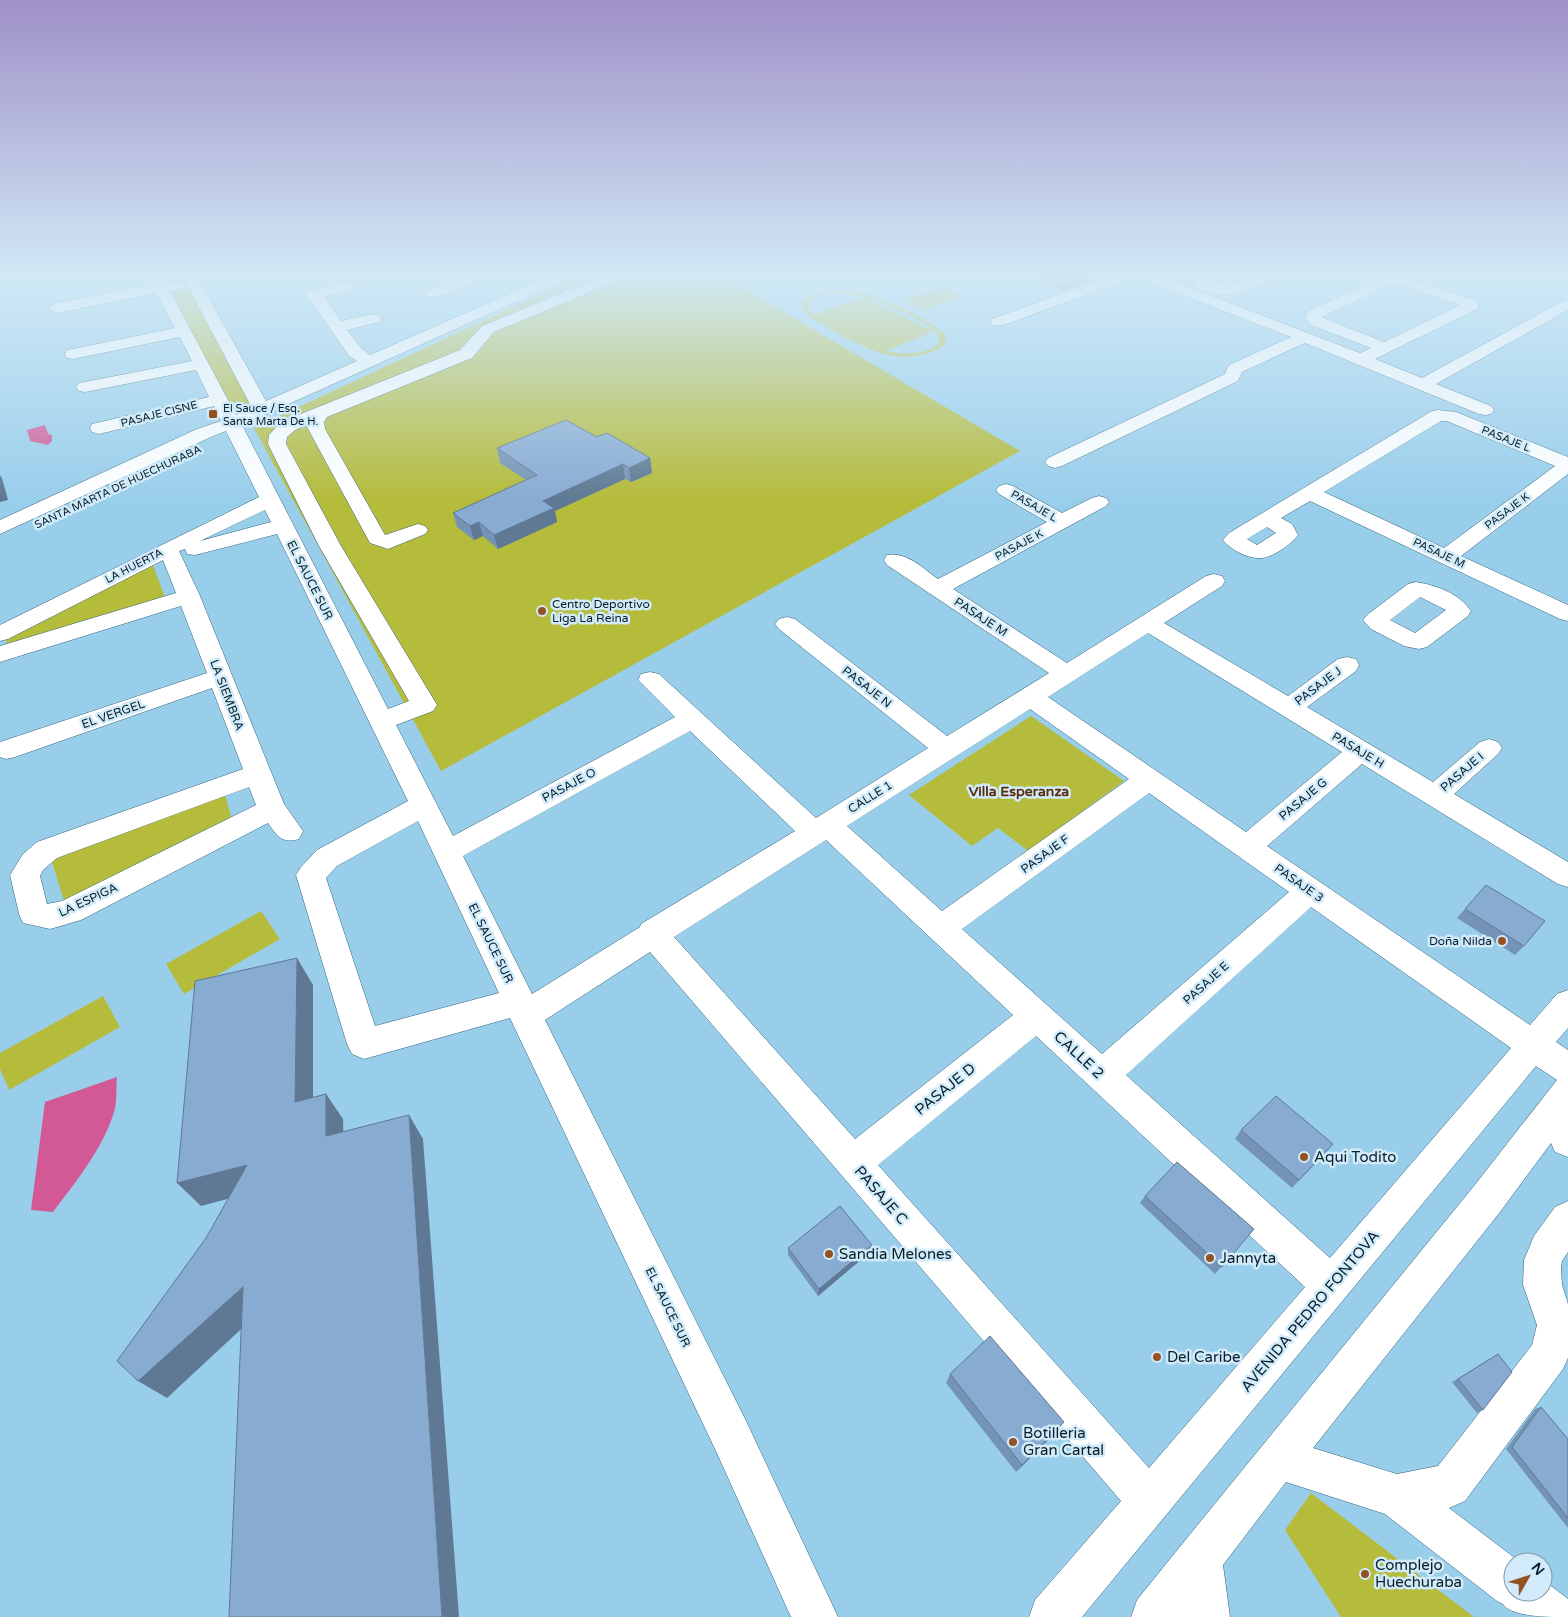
<svg xmlns="http://www.w3.org/2000/svg" width="1568" height="1617" viewBox="0 0 1568 1617" font-family="'Varela Round',sans-serif">
	<style>
		.green { fill: #b5bb3b; fill-rule: evenodd }
		.water { fill: #d35996 }
		.lines { fill: none; stroke-linecap: round; stroke-linejoin: round }
		.minor-casing { stroke: #30637c; stroke-width: 1 }
		.minor { fill: #fff; fill-rule: evenodd }
		.wall { fill: #7593b5 }
		.shaded-wall { fill: #5f7893 }
		.building { fill: #88abd2; stroke: #5f7893 }
		.poi-dot { fill: #955122; stroke: #d1ebfa; stroke-width: 2 }
		.labels { text-anchor: middle; dominant-baseline: central; stroke-width: 5; stroke-linejoin: round; paint-order: stroke }
		.far-poi-label { font-size: 11px; fill: #081e28; stroke: #d1ebfa; text-anchor: start }
		.far-street-label { font-size: 11px; fill: #081e28; stroke: #d1ebfa }
		.street-label { font-size: 12px; fill: #081e28; stroke: #d1ebfa }
		.poi-label { font-size: 12px; fill: #081e28; stroke: #d1ebfa; text-anchor: start }
		.neighbourhood-label { font-size: 14px; font-weight: bold; fill: #5a2c0b; stroke: #d1ebfa }
		.near-street-label { font-size: 15px; fill: #081e28; stroke: #d1ebfa }
		.near-poi-label { font-size: 15px; fill: #081e28; stroke: #d1ebfa; text-anchor: start }
	</style>
	<rect width="100%" height="100%" fill="#99ceeb"/>
	<g class="green">
		<polygon points="157,275 186,275 252,402 222,415"/>
		<polygon points="581,275 721,275 1020,451 441,771 254,428"/>
		<polygon points="944,287 964,296 924,310 904,300"/>
		<path d="M841 290C850 290 859 291 868 294 881 298 945 325 946 338 947 345 940 349 934 351 891 370 846 337 809 317L802 310V303C812 291 827 290 841 290ZM841 292C862 294 929 319 939 336V342C927 356 902 355 886 351L933 331 863 297 814 315 808 310V303L820 295Z"/>
		<polygon points="152,563 165,597 7,645 6,638"/>
		<polygon points="1031,716 1124,781 1028,851 998,828 972,846 909,795"/>
		<polygon points="225,795 232,820 65,904 51,859"/>
		<polygon points="261,911 280,939 184,994 166,964"/>
		<polygon points="103,996 120,1027 9,1090 0,1069 0,1053"/>
		<polygon points="1311,1493 1474,1617 1341,1617 1285,1530"/>
	</g>
	<g class="water">
		<polygon points="45,425 48,434 52,435 52,441 48,445 30,441 27,430"/>
		<path d="M117 1077C116 1087 117 1098 115 1108 106 1145 75 1183 53 1212L31 1210 45 1102Z"/>
	</g>
	<g class="lines">
		<g class="minor-casing">
			<g id="minor">
				<polygon points="47,275 78,275 76,278 48,283 43,282 41,279"/>
				<path d="M147 275H161L165 282 183 283 186 286 183 289 170 291 236 415 252 408 182 275H196L266 401 357 361 349 356 306 294 309 291 348 282 353 284 356 287 353 290 324 297 341 321 373 314 379 316 381 319 379 322 347 330 361 348 370 355 552 275H571L569 278 242 425 388 709 409 701 319 546 268 444 269 435 281 422 460 350 482 326 605 275H625L623 278 494 332 472 358 327 417 324 422 325 429 385 535 418 524 425 526 428 530 425 534 388 549 370 543 306 425 295 430 287 437 286 444 341 546 437 705 433 711 396 725 453 836 675 717 638 680 641 674 650 672 659 674 816 818 928 748 779 629 775 624 779 619 787 617 795 619 947 736 1049 673 887 565 884 560 887 555C906 551 924 569 938 579L1047 522 999 494 996 490 999 486 1006 484 1013 486 1062 513 1092 498 1099 496 1106 498 1109 502 1106 506 953 589 1067 663 1206 576 1214 574 1222 576 1225 581 1222 586 1164 623 1288 696 1338 659 1347 657 1356 659 1359 665 1356 671 1307 707 1433 782 1480 742 1489 739 1498 742 1502 748 1498 754 1454 794 1568 862V887L1558 884 1362 764 1267 846 1530 1025 1557 994 1568 990V1028L1556 1042 1568 1050V1157L1555 1152 1551 1143 1500 1212 1313 1448 1397 1474 1438 1466 1532 1345 1537 1325 1523 1285 1524 1260 1534 1236 1555 1207 1568 1201V1252L1562 1261 1561 1268 1562 1285 1568 1304V1358L1563 1369 1465 1501 1449 1508 1520 1562H1513V1592H1543V1580L1568 1599V1617C1550 1617 1511 1617 1503 1604L1497 1601 1385 1514 1286 1482 1223 1565 1230 1617H1131L1137 1600 1183 1543 1474 1186 1557 1080 1536 1066 1082 1617H1029L1035 1600 1121 1501 650 952 545 1020 746 1421 838 1617H791L716 1451 510 1018 364 1059 352 1054 347 1044 296 875 301 867 317 850 408 801 277 534 195 555 187 554 185 549 179 551 200 596 284 804 303 831 299 839C282 844 277 836 268 823L81 920 50 929 23 923 19 914 10 875 23 854 37 842 243 769 212 688 15 757 6 759 0 757V742L207 673 181 606 0 662V646L176 593 163 560 8 639 0 641V625L259 497 226 431 211 437 0 534V520L197 429 221 421 214 406 99 434 92 432 90 428 92 424 209 397 196 370 85 392 79 391 76 387 79 383 85 382 192 361 180 337 73 359 67 358 65 354 67 350 73 349 175 328 156 293 58 313 52 311 50 308 52 305 58 303 152 284ZM265 510 271 522 200 541ZM1148 633 1342 752 1246 832 1048 697ZM1030 709 1129 779 942 911 847 826ZM690 731 795 831 641 924 640 927 532 994 463 856ZM249 787 256 805 62 901 47 904 40 876 43 870 57 858ZM1149 793 1289 892 1102 1054 962 929ZM418 821 499 993 375 1026 326 878 337 866ZM826 840 1013 1015 855 1139 674 937ZM1311 907 1511 1048 1330 1258 1126 1075ZM1036 1036 1305 1287 1149 1468 878 1165Z"/>
				<polygon points="467,275 487,275 485,278 438,297 428,297 425,294 428,291"/>
				<polygon points="1113,275 1134,275 1132,278 1004,325 992,325 990,322 992,319"/>
				<path d="M1137 275H1157L1360 353 1371 348 1311 325 1305 318 1308 311 1388 275H1398L1474 300 1479 306 1477 309 1375 359 1422 378 1563 301 1568 299V310L1436 384 1491 406 1494 410 1491 414 1485 415 1479 414 1305 343 1242 372 1238 381 1062 466 1055 468 1048 466 1045 462 1048 458 1225 374 1229 365 1291 337 1139 278ZM1394 283 1460 305 1384 342 1321 317Z"/>
				<path d="M1262 275H1281L1279 278C1256 288 1234 299 1208 292 1203 290 1198 290 1194 285L1197 282 1202 280 1231 286Z"/>
				<path d="M1438 410 1456 412 1568 457V474L1461 556 1568 605V621L1560 619 1310 501 1281 518 1292 524 1298 535C1292 544 1272 558 1261 558 1248 559 1231 550 1223 540L1229 533 1432 411ZM1441 421H1447L1555 466 1444 548 1324 492ZM1267 527 1276 533 1257 545 1247 539Z"/>
				<path d="M1416 582C1436 585 1460 594 1471 611L1468 616 1427 647 1419 649 1404 646 1371 629 1363 620 1367 615 1408 584ZM1420 597 1446 610 1415 633 1390 620Z"/>
			</g>
		</g>
		<use href="#minor" class="minor"/>
	</g>
	<g class="wall">
		<polygon points="1026,275 1094,275 1093,280 1063,291"/>
		<polygon points="597,437 650,458 652,473 631,482 625,479 555,511 557,522 498,549 483,536 474,540 457,527 453,513 526,480 500,463 497,448"/>
		<polygon points="1465,909 1524,946 1515,955 1457,918"/>
		<polygon points="1241,1130 1333,1144 1292,1188 1235,1139"/>
		<polygon points="1145,1196 1254,1229 1215,1274 1140,1203"/>
		<polygon points="788,1248 870,1252 818,1296 788,1255"/>
		<polygon points="1498,1354 1483,1410 1477,1413 1452,1382"/>
		<polygon points="950,1374 1058,1430 1016,1472 946,1383"/>
		<polygon points="1541,1407 1568,1439 1568,1528 1506,1449 1535,1409"/>
	</g>
	<g class="shaded-wall">
		<polygon points="1075,275 1094,275 1093,280 1063,291 1066,278"/>
		<polygon points="650,458 652,473 631,482 629,468"/>
		<polygon points="623,464 625,479 555,511 557,522 498,549 494,535 543,501"/>
		<polygon points="0,475 2,478 8,500 0,502"/>
		<polygon points="479,522 483,536 474,540 470,526"/>
		<polygon points="297,958 313,985 313,1127 295,1102"/>
		<polygon points="326,1094 343,1119 344,1160 326,1136"/>
		<polygon points="409,1115 423,1139 459,1617 442,1617"/>
		<polygon points="247,1165 268,1188 201,1206 177,1183"/>
		<polygon points="872,1245 870,1252 818,1296 819,1289"/>
		<polygon points="243,1287 266,1306 167,1398 138,1381"/>
		<polygon points="1064,1422 1058,1430 1016,1472 1022,1465"/>
	</g>
	<g class="building">
		<polygon points="1058,275 1075,275 1066,278"/>
		<polygon points="566,420 597,437 607,433 650,458 629,468 623,464 543,501 554,508 494,535 479,522 470,526 453,513 537,475 497,448"/>
		<polygon points="1486,885 1545,921 1524,946 1465,909"/>
		<polygon points="297,958 295,1102 326,1094 326,1136 409,1115 442,1617 229,1617 243,1287 138,1381 117,1361 206,1238 247,1165 177,1183 195,981"/>
		<polygon points="1276,1096 1333,1144 1299,1180 1241,1130"/>
		<polygon points="1177,1162 1254,1229 1222,1267 1145,1196"/>
		<polygon points="840,1206 872,1245 819,1289 788,1248"/>
		<polygon points="990,1336 1064,1422 1022,1465 950,1374"/>
		<polygon points="1498,1354 1512,1372 1483,1410 1458,1379"/>
		<polygon points="1541,1407 1568,1439 1568,1518 1512,1447"/>
	</g>
	<linearGradient id="sky" x2="0" y2="1"><stop stop-color="#9f90c7"/><stop offset="0.55" stop-color="#d1e9f6"/><stop offset="1" stop-color="#d1e9f6" stop-opacity="0"/></linearGradient>
	<rect width="1568" height="501" fill="url(#sky)"/>
	<g class="poi-dot">
		<rect x="208" y="409" width="10" height="10" rx="2.5"/>
		<circle cx="542" cy="611" r="5"/>
		<circle cx="1502" cy="941" r="5"/>
		<circle cx="1304" cy="1157" r="5"/>
		<circle cx="829" cy="1254" r="5"/>
		<circle cx="1210" cy="1258" r="5"/>
		<circle cx="1157" cy="1357" r="5"/>
		<circle cx="1013" cy="1442" r="5"/>
		<circle cx="1365" cy="1574" r="5"/>
	</g>
	<g class="labels">
		<g class="far-poi-label">
			<text x="223" y="408">El Sauce / Esq.<tspan x="223" dy="13">Santa Marta De H.</tspan></text>
		</g>
		<g class="far-street-label">
			<text transform="translate(159 414) rotate(-14)">PASAJE CISNE</text>
			<text transform="translate(1506 439) rotate(22)">PASAJE L</text>
			<text transform="translate(118 487) rotate(-25)">SANTA MARTA DE HUECHURABA</text>
			<text transform="translate(1034 506) rotate(30)">PASAJE L</text>
			<text transform="translate(1507 511) rotate(-37)">PASAJE K</text>
			<text transform="translate(1019 545) rotate(-28)">PASAJE K</text>
			<text transform="translate(1439 553) rotate(25)">PASAJE M</text>
			<text transform="translate(134 566) rotate(-27)">LA HUERTA</text>
		</g>
		<g class="street-label">
			<text transform="translate(310 580) rotate(63)">EL SAUCE SUR</text>
			<text transform="translate(981 617) rotate(33)">PASAJE M</text>
			<text transform="translate(1318 686) rotate(-37)">PASAJE J</text>
			<text transform="translate(867 687) rotate(38)">PASAJE N</text>
			<text transform="translate(227 695) rotate(69)">LA SIEMBRA</text>
			<text transform="translate(113 714) rotate(-19)">EL VERGEL</text>
			<text transform="translate(1358 750) rotate(31)">PASAJE H</text>
			<text transform="translate(1462 772) rotate(-41)">PASAJE I</text>
			<text transform="translate(569 785) rotate(-28)">PASAJE O</text>
			<text transform="translate(870 797) rotate(-32)">CALLE 1</text>
			<text transform="translate(1303 799) rotate(-40)">PASAJE G</text>
			<text transform="translate(1045 854) rotate(-36)">PASAJE F</text>
			<text transform="translate(1299 883) rotate(35)">PASAJE 3</text>
			<text transform="translate(88 900) rotate(-25)">LA ESPIGA</text>
			<text transform="translate(491 943) rotate(64)">EL SAUCE SUR</text>
			<text transform="translate(1206 983) rotate(-42)">PASAJE E</text>
			<text transform="translate(668 1307) rotate(64)">EL SAUCE SUR</text>
		</g>
		<g class="poi-label">
			<text x="552" y="604">Centro Deportivo<tspan x="552" dy="14">Liga La Reina</tspan></text>
			<text x="1492" y="941" text-anchor="end">Doña Nilda</text>
		</g>
		<g class="neighbourhood-label">
			<text x="1019" y="791">Villa Esperanza</text>
		</g>
		<g class="near-street-label">
			<text transform="translate(1079 1055) rotate(43)">CALLE 2</text>
			<text transform="translate(945 1089) rotate(-39)">PASAJE D</text>
			<text transform="translate(881 1195) rotate(49)">PASAJE C</text>
			<text transform="translate(1310 1311) rotate(-50)">AVENIDA PEDRO FONTOVA</text>
		</g>
		<g class="near-poi-label">
			<text x="1314" y="1157">Aqui Todito</text>
			<text x="839" y="1254">Sandia Melones</text>
			<text x="1220" y="1258">Jannyta</text>
			<text x="1167" y="1357">Del Caribe</text>
			<text x="1023" y="1433">Botilleria<tspan x="1023" dy="17">Gran Cartal</tspan></text>
			<text x="1375" y="1565">Complejo<tspan x="1375" dy="17">Huechuraba</tspan></text>
		</g>
	</g>
	<g transform="translate(1528 1577) rotate(51)"><circle r="24" fill="#d1ebfa" stroke="#8199a6"/>
	<path d="M0-4L9 19L0 12L-9 19Z" fill="#955122"/>
	<text y="-8" font-size="14" font-weight="bold" text-anchor="middle" fill="#081e28">N</text>
	</g>
</svg>
